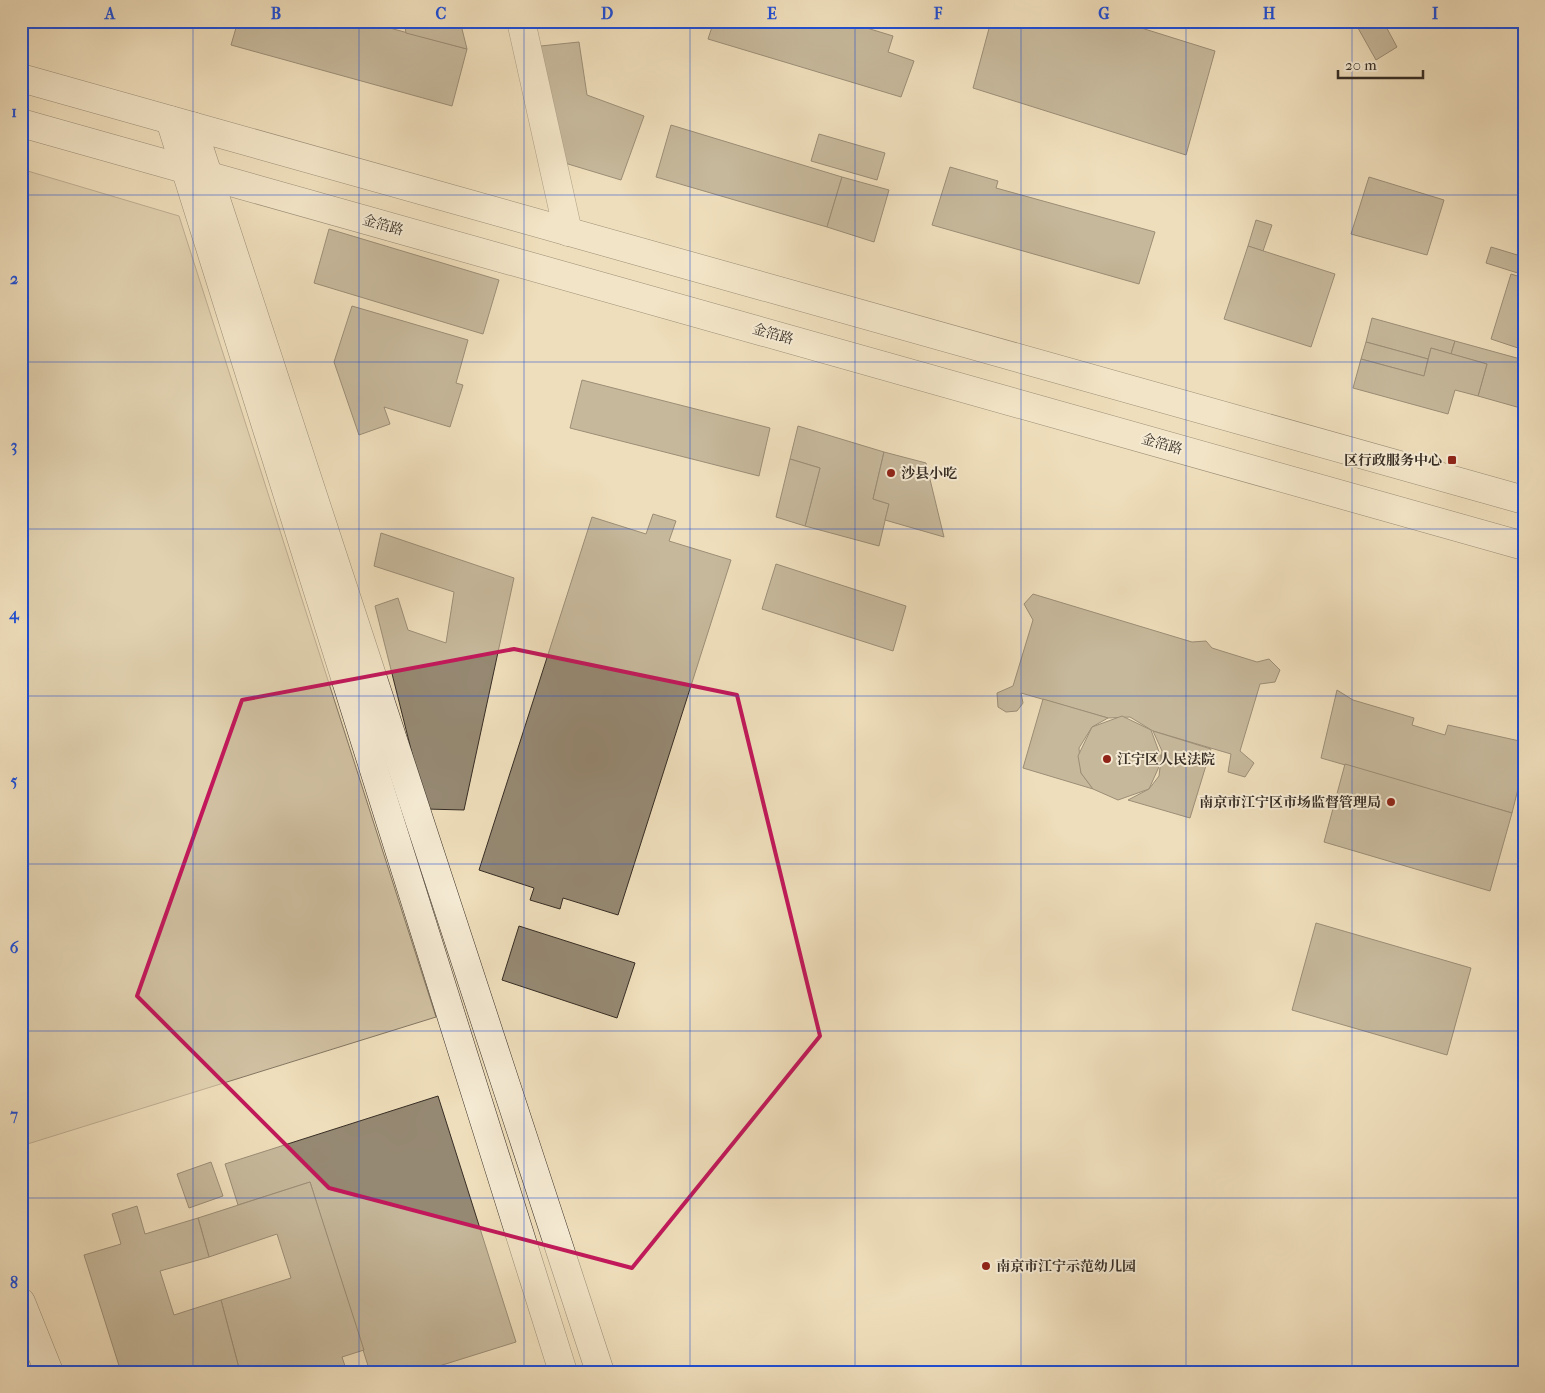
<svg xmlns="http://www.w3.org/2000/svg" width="1545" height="1393" viewBox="0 0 1545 1393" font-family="'IM FELL French Canon','Noto Serif SC',serif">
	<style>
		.green { fill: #d0c0a1; stroke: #837662 }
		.building { fill: #968973; stroke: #362d24 }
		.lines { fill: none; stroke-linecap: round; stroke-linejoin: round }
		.street-casing { stroke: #64594a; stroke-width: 29 }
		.secondary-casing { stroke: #362d24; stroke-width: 29 }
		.street { stroke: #f5ead3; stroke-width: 28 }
		.secondary { stroke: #f5ead3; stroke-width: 28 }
		.marked { fill: none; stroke: #c2185b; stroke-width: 4; stroke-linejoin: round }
		.grid { fill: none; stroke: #1d4ed8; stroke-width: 1; stroke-opacity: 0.55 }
		.poi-dot { fill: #8f2418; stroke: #f5ead3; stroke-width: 2 }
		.labels { text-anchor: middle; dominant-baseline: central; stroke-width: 4; stroke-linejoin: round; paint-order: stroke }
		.street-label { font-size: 14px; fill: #362d24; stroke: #f5ead3 }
		.poi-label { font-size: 14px; font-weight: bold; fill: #362d24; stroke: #f5ead3; text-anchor: start }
		.neatline { fill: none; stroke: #1d4ed8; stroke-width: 2 }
		.grid-label { font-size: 16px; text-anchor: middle; font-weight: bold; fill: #1d4ed8 }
	</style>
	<rect width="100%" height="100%" fill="#efdebb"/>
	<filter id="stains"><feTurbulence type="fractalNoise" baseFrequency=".004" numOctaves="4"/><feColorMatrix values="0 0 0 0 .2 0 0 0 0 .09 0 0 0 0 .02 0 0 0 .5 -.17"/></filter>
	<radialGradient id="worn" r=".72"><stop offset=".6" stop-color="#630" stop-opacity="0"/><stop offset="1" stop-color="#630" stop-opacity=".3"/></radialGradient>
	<polygon class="green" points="21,169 179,216 436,1017 21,1146"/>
	<g class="building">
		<polygon points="238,21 364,21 467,49 452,106 231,45"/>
		<polygon points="404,21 460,21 467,49 406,33"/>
		<polygon points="714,21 844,21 893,36 888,52 914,61 901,97 708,39"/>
		<polygon points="991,21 1119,21 1215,51 1186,155 973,88"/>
		<polygon points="1354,21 1383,21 1397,47 1376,60"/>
		<polygon points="579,42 587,95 644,116 621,180 568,164 544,137 531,47"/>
		<polygon points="671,125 842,177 827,227 656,177"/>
		<polygon points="819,134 885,153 877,180 811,161"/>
		<polygon points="950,167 998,181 996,188 1155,232 1139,284 932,225"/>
		<polygon points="842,177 889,190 874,242 827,227"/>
		<polygon points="1369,177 1444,200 1427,255 1351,234"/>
		<polygon points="1256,220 1272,225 1263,251 1248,246"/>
		<polygon points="329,229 499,280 483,334 314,283"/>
		<polygon points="1248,246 1335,274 1311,347 1224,319"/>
		<polygon points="1491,247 1524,257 1524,275 1486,263"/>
		<polygon points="1511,274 1524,278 1524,330 1518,348 1491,339"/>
		<polygon points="352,306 468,340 456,383 463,385 450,427 384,407 390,424 359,435 334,362"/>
		<polygon points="1372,318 1455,341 1451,354 1431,348 1428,359 1366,342"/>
		<polygon points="1455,341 1524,360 1524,409 1478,396 1487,364 1451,354"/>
		<polygon points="1366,342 1428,359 1424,376 1361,359"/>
		<polygon points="1431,348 1487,364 1478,396 1455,390 1448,414 1353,388 1361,359 1424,376"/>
		<polygon points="582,380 770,428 759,476 570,428"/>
		<polygon points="798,426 884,452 873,499 889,504 879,546 805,526 820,468 790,459"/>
		<polygon points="884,452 926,463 944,537 885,520 889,504 873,499"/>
		<polygon points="790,459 820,468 805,526 776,517"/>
		<polygon points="653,514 676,521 669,541 731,560 618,915 563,898 560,909 530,900 534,888 479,870 592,517 646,534"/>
		<polygon points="381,533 514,578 464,810 426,809 375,606 398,598 408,630 446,643 454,592 374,566"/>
		<polygon points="776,564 906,606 893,651 762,609"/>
		<polygon points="1033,594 1192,642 1206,641 1212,648 1257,662 1269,659 1280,670 1275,682 1260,684 1240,751 1254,763 1245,777 1228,772 1231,754 1153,731 1130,717 1108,718 1021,693 1023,703 1017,711 1006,712 998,707 997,693 1013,686 1033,620 1024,604"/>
		<polygon points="1337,690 1353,700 1414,718 1412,725 1445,735 1448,725 1524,742 1524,765 1512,813 1321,758"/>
		<polygon points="1043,699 1108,718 1092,727 1079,748 1081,773 1093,789 1023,768"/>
		<polygon points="1122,716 1151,730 1162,760 1149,789 1118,800 1093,789 1081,773 1078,756 1092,727"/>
		<polygon points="1153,731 1211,749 1190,818 1128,800 1149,789 1159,776 1162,751"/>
		<polygon points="1345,764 1512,813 1490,891 1324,842"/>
		<polygon points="1316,923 1471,968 1447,1055 1292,1010"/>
		<polygon points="519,926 635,963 617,1018 502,980"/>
		<polygon points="438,1096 516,1342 420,1372 370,1372 310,1182 238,1205 225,1164"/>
		<polygon points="211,1162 223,1196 189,1208 177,1174"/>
		<polygon points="310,1182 364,1350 342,1357 347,1372 306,1372 305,1368 292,1372 240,1372 221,1300 291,1278 277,1234 209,1257 198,1218"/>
		<polygon points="137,1206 145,1234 198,1218 209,1257 160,1271 174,1315 221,1300 240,1372 121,1372 84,1255 121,1244 112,1214"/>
	</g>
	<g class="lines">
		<g class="street-casing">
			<polyline id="street" points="521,21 568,232"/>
		</g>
		<g class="secondary-casing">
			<g id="secondary">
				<polyline points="21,78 1524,500"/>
				<polyline points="170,120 563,1372"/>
				<polyline points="21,123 1524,546"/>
				<polyline points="192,126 600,1372"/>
				<polyline points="21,1302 49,1372"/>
			</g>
		</g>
		<use href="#street" class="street"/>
		<use href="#secondary" class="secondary"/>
	</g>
	<path d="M0 0H1545V1393H0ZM514 649 737 695 820 1036 632 1268 329 1188 137 996 242 700Z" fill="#efdebb" fill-opacity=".55" fill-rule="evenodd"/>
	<path class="marked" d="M514 649 737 695 820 1036 632 1268 329 1188 137 996 242 700Z"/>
	<path class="grid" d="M193 21V1372M359 21V1372M524 21V1372M690 21V1372M855 21V1372M1021 21V1372M1186 21V1372M1352 21V1372M21 195H1524M21 362H1524M21 529H1524M21 696H1524M21 864H1524M21 1031H1524M21 1198H1524"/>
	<g class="poi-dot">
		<rect x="1447" y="455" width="10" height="10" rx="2.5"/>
		<circle cx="891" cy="473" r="5"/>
		<circle cx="1107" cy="759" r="5"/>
		<circle cx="1391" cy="802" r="5"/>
		<circle cx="986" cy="1266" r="5"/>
	</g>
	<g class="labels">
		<g class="street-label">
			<text transform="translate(383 225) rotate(16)">金箔路</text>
			<text transform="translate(773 334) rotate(16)">金箔路</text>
			<text transform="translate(1162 444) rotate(16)">金箔路</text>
		</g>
		<g class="poi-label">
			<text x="1442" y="460" text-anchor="end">区行政服务中心</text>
			<text x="901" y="473">沙县小吃</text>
			<text x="1117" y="759">江宁区人民法院</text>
			<text x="1381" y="802" text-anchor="end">南京市江宁区市场监督管理局</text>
			<text x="996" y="1266">南京市江宁示范幼儿园</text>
		</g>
	</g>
	<rect width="1545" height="1393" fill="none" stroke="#efdebb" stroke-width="55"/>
	<path d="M1338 70v8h85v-8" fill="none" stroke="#362d24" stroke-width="2.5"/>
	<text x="1345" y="70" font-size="15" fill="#362d24" stroke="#f5ead3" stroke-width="4" paint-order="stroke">20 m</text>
	<rect x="28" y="28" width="1490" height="1338" class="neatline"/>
	<g class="grid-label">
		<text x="110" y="19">A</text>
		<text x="276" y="19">B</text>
		<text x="441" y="19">C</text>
		<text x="607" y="19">D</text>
		<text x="772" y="19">E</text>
		<text x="938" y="19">F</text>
		<text x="1104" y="19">G</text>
		<text x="1269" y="19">H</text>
		<text x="1435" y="19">I</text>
		<text x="14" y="117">1</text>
		<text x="14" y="284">2</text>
		<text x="14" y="451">3</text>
		<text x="14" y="619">4</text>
		<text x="14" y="786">5</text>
		<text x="14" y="953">6</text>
		<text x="14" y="1120">7</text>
		<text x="14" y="1288">8</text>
	</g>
	<rect width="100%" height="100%" filter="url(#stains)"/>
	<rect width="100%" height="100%" fill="url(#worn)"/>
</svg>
